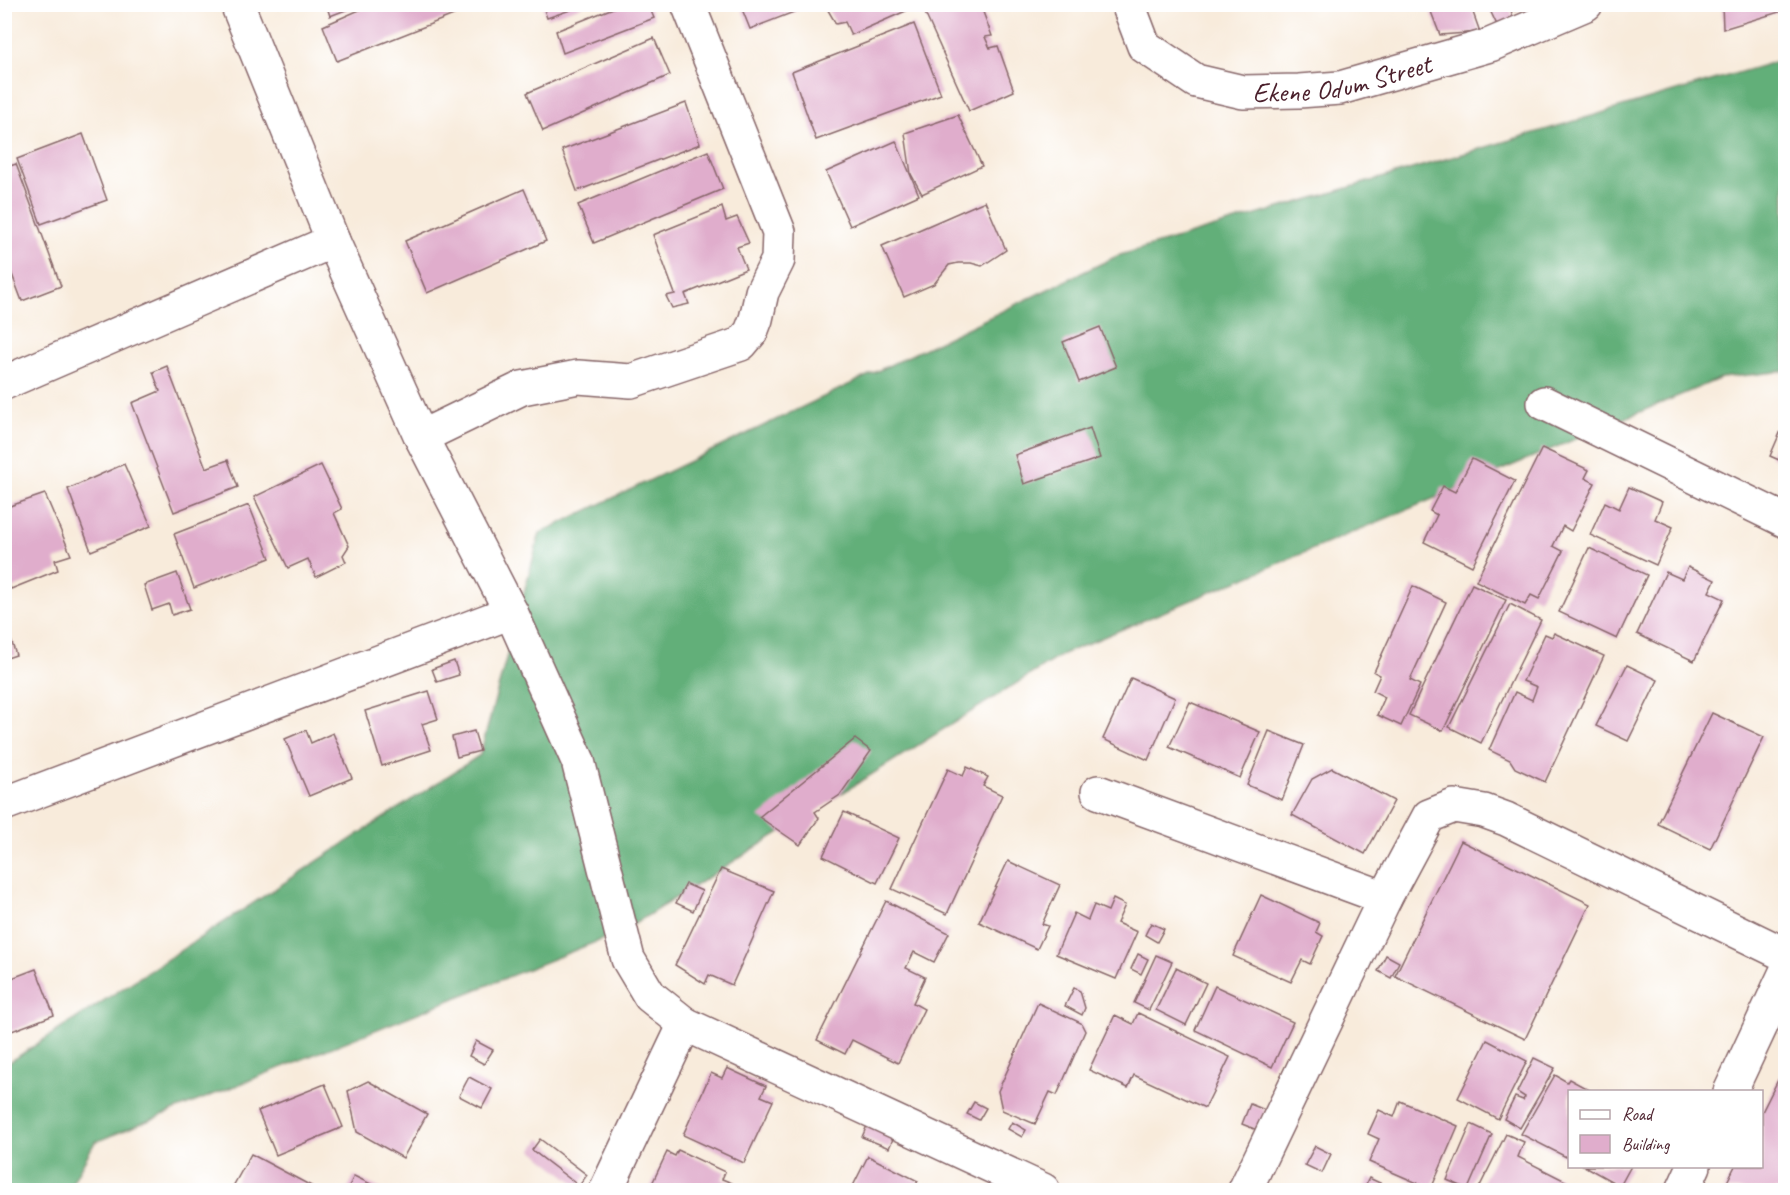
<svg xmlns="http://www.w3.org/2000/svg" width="1790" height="1195" viewBox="0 0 1790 1195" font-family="Caveat,sans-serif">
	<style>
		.forest { fill: #62af79; stroke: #566752; stroke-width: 1.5 }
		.building { fill: #e0adcc }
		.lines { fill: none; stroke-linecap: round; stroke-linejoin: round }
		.minor-casing { stroke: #876669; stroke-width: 36 }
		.minor { stroke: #fff; stroke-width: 33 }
		.labels { text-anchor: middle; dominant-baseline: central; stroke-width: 4.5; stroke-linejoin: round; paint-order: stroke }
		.street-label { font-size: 28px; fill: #4a1f2b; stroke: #fff }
	</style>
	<rect width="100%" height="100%" fill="#fff"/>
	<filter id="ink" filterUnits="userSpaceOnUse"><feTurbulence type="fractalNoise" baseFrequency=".0167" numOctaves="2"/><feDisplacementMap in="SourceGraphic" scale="12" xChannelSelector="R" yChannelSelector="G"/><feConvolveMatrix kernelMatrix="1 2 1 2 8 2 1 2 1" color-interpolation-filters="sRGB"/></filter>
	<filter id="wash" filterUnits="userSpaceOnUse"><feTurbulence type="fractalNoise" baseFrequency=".008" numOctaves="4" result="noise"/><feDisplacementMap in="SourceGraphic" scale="24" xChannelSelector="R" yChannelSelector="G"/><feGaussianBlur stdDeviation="1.35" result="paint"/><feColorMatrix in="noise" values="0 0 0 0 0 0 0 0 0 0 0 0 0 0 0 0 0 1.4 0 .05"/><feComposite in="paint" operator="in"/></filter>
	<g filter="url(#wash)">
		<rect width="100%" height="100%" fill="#f8ebdb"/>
		<polygon class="forest" points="1785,59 1785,371 1721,378 1063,654 623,931 95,1142 68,1190 5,1190 5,1065 480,755 540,533 1117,256"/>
		<g id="blocks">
			<g class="building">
				<polygon points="326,4 359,4 359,5 330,16"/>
				<polygon points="373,4 479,4 479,5 337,61 323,26"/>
				<polygon points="542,4 585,4 585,5 547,18"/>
				<polygon points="623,4 648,4 654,18 563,53 556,31"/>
				<polygon points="740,4 812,4 812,5 750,29"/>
				<polygon points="941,4 980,4 992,36 985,37 990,48 998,46 1014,91 969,111 924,11"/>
				<polygon points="1428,4 1470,4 1480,32 1440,35"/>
				<polygon points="1487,4 1509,4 1514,20 1498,27"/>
				<polygon points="1514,4 1531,4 1531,5 1515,11"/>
				<polygon points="1722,4 1786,4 1786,10 1723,29"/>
				<polygon points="825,5 906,5 908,10 851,35 845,22 836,24"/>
				<polygon points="914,24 941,94 816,140 792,72"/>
				<polygon points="654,38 670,75 543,131 527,93"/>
				<polygon points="686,103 700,144 577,191 562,150"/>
				<polygon points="958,115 982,166 922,194 911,174 905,133"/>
				<polygon points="83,134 107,200 41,224 17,159"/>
				<polygon points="896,141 919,195 850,226 826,172"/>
				<polygon points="708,151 723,189 594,243 578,205"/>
				<polygon points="16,164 61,286 22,301 4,253 4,168"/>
				<polygon points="524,189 546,241 427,293 405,241"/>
				<polygon points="985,201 1006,250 982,266 971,263 958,263 949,265 934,284 904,297 882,246"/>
				<polygon points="722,207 726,221 737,217 749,243 737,247 746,269 685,294 689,304 672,308 666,296 675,294 653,235"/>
				<polygon points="1100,327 1116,367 1079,382 1063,342"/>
				<polygon points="167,366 206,468 228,460 238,487 174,512 132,403 160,391 153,372"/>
				<polygon points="1786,419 1786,463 1770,456"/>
				<polygon points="1090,428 1100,458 1024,484 1015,455"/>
				<polygon points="1542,448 1589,470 1585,478 1595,483 1571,531 1563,526 1553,546 1563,551 1539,599 1531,595 1525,605 1476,581"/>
				<polygon points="1472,459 1515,481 1472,566 1424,542 1437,515 1430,511 1443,486 1455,492"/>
				<polygon points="124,464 151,526 91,551 68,489"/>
				<polygon points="321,465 342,509 334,513 349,546 343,555 346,562 316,577 308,559 288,568 254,497"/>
				<polygon points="1629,487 1662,502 1655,519 1673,527 1656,565 1590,535 1605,502 1619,509"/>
				<polygon points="45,494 71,555 55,560 58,570 11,589 4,575 4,508"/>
				<polygon points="249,505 270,558 194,588 174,534"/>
				<polygon points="1589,548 1647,575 1617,639 1559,612"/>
				<polygon points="1688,567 1715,580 1709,592 1724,599 1694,661 1637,634 1666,572 1682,579"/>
				<polygon points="177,573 190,609 172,615 169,604 152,610 144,585"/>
				<polygon points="1472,584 1506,600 1443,731 1409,715"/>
				<polygon points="1413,586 1446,602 1410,680 1420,685 1401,726 1377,715 1385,697 1373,691 1380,675 1374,672"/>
				<polygon points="1510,604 1541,620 1481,743 1449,727"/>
				<polygon points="5,622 16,655 4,659 4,623"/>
				<polygon points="1554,633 1604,656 1545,782 1515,768 1510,760 1489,750 1515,692 1532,700 1537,687 1523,681 1545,634 1552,637"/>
				<polygon points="454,661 459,675 437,682 432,669"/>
				<polygon points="1627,665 1658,680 1628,741 1596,726"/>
				<polygon points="1131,678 1175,698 1148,760 1103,739"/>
				<polygon points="429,691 438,719 422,724 431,750 382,766 365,711"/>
				<polygon points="1190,702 1260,732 1240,778 1169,747"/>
				<polygon points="1712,713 1764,737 1710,849 1658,824"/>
				<polygon points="306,730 311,743 333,733 352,778 309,796 285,739"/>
				<polygon points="474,731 480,751 457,757 452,737"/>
				<polygon points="1269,731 1304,745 1282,800 1247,785"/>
				<polygon points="855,739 871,751 840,795 815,812 819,818 800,845 759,817"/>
				<polygon points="967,767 988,777 983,786 1002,795 947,914 892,889 948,769 963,776"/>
				<polygon points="1332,768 1394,801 1365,854 1292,815 1312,779"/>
				<polygon points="844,812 899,838 877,883 823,856"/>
				<polygon points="1461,841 1590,904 1525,1039 1395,976"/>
				<polygon points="1008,861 1060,885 1042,924 1048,926 1037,949 979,922"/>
				<polygon points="721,869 774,891 732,985 709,975 705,984 675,965"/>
				<polygon points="686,884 702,891 693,911 676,903"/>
				<polygon points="1261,895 1320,923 1316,932 1323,936 1310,964 1302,960 1291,982 1233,956"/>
				<polygon points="1113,899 1125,905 1117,923 1137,932 1116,979 1056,954 1074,913 1088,920 1094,905 1108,911"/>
				<polygon points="886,901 949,933 934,962 914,952 906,968 925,977 913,1003 924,1009 898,1063 852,1040 845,1054 817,1040"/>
				<polygon points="1151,923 1164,929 1157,942 1145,935"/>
				<polygon points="1138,954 1148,959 1141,974 1131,969"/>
				<polygon points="1156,955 1172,962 1149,1010 1134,1003"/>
				<polygon points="1386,955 1399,962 1391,978 1378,971"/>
				<polygon points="1176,968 1206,983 1186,1025 1156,1010"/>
				<polygon points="36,969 54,1015 4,1034 4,981"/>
				<polygon points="1215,986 1293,1022 1272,1067 1195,1030"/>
				<polygon points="1074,988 1080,991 1085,1008 1082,1015 1065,1006"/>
				<polygon points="1038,1003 1081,1023 1085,1031 1057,1095 1050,1092 1035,1124 1002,1110 998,1091"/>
				<polygon points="1138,1013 1230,1057 1205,1108 1134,1075 1128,1088 1089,1070 1115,1015 1133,1024"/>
				<polygon points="1487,1040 1527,1061 1498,1119 1458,1098"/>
				<polygon points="476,1041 493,1050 484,1064 469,1056"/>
				<polygon points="1534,1058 1555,1068 1520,1128 1504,1119 1515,1097 1523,1100 1525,1097 1517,1092"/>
				<polygon points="1786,1064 1786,1190 1723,1190 1735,1166 1762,1166 1762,1112"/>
				<polygon points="727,1068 766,1086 761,1096 773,1101 744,1163 683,1135 711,1073 722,1078"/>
				<polygon points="1555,1075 1567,1082 1569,1079 1593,1092 1570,1092 1570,1159 1521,1134"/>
				<polygon points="469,1077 492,1089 482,1108 459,1096"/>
				<polygon points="368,1081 427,1114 403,1158 357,1132 348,1091"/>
				<polygon points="325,1084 343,1127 276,1155 258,1111"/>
				<polygon points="1400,1101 1458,1126 1431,1189 1369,1162 1379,1139 1368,1134 1379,1110 1394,1117"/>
				<polygon points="974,1102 986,1108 979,1120 967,1114"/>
				<polygon points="1250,1104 1265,1110 1257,1130 1242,1124"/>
				<polygon points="869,1121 896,1132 889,1148 862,1137"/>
				<polygon points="1012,1122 1026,1130 1022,1137 1008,1129"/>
				<polygon points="1471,1124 1492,1134 1468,1189 1447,1180"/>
				<polygon points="1506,1134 1524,1142 1518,1157 1583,1190 1478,1190"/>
				<polygon points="540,1139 587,1175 579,1186 532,1150"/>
				<polygon points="1315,1146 1331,1154 1322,1173 1305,1165"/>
				<polygon points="678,1150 725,1172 722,1179 732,1183 729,1190 649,1190 667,1152 675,1156"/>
				<polygon points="251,1154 315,1188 313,1190 231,1190"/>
				<polygon points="868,1156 918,1181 913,1190 851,1190"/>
				<polygon points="1584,1166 1631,1166 1620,1186"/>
				<polygon points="354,1176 383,1190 347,1190"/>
				<polygon points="1369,1178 1395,1190 1363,1190"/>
			</g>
		</g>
	</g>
	<g filter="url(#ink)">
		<use href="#blocks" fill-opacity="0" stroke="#876669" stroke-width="1.5"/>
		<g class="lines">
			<g class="minor-casing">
				<g id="minor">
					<polyline points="237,4 333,241 421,437 511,612 578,761 628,959 650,996 685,1024 1043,1190"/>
					<path id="s1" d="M1128 4 1144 46 1196 81 1243 92 1299 91 1340 88 1490 45 1586 4"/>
					<polyline points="4,383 333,241"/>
					<polyline points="1544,403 1786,521"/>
					<polyline points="421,437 522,388 578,377 631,381 741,344 751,332 756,319 762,292 778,260 779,232 688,4"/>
					<polyline points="1098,792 1385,898"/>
					<polyline points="4,804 511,612"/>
					<polyline points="1730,1092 1786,972"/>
					<polyline points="606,1190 685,1024"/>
					<polyline points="1245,1190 1385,898 1429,816 1454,806 1484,811 1506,819 1786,955"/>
					<polyline points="1683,1190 1694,1166"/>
				</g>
			</g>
			<use href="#minor" class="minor"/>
		</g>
	</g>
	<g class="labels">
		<g class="street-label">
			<text stroke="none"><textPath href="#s1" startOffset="256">Ekene Odum Street</textPath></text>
		</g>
	</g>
	<rect width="1790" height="1195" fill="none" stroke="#fff" stroke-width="24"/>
	<rect x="1568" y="1090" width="195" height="78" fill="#ffffff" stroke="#b7a5aa" stroke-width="1.5"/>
	<rect x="1580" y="1110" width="30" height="9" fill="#ffffff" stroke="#b7a5aa" stroke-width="1.5"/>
	<text x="1622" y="1120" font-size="18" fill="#4a1f2b">Road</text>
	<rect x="1580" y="1135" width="30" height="18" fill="#e0adcc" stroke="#b7a5aa" stroke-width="1.5"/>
	<text x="1622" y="1150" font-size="18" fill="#4a1f2b">Building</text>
</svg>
